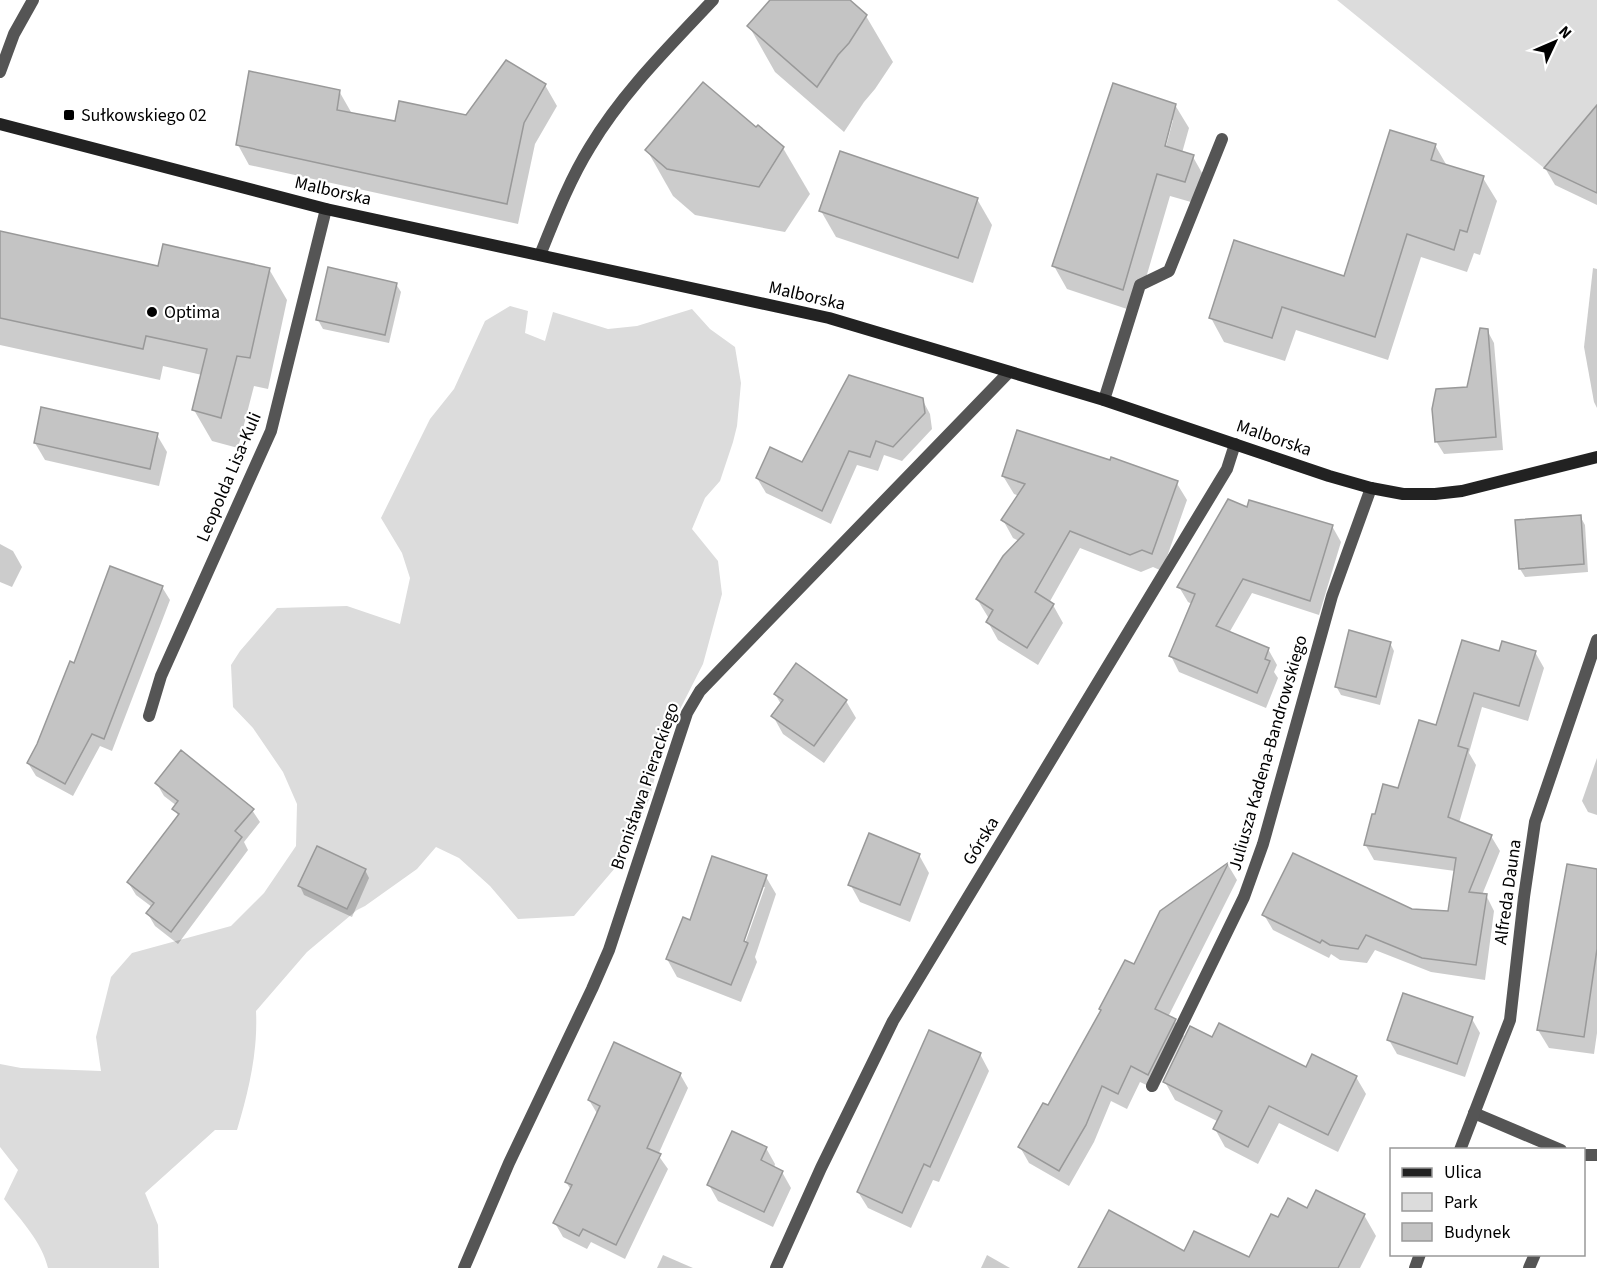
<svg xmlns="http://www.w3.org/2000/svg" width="1597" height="1268" viewBox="0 0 1597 1268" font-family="'Source Sans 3',sans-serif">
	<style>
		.green { fill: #dcdcdc }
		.shadow { fill: #0003; fill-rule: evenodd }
		.building { fill: #c4c4c4; stroke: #999; stroke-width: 1.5 }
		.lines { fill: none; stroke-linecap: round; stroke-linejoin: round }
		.lane { stroke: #555; stroke-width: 12 }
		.street { stroke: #555; stroke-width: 12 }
		.secondary { stroke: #222; stroke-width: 12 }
		.poi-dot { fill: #000; stroke: #fff; stroke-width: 2 }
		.labels { text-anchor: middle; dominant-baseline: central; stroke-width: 4.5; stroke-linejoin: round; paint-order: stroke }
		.poi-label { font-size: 18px; fill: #000; stroke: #fff; text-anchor: start }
		.street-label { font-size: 18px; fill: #000; stroke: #fff }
	</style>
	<rect width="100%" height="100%" fill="#fff"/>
	<g class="green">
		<polygon points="1337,0 1597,0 1597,105 1544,168"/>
		<path d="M510 306 528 311 525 333 545 341 553 312 608 329 637 326 692 309 710 329 735 347 741 383 737 426 733 442 720 481 705 498 692 529 718 561 722 594 703 664 676 717 660 756 650 797 636 831 615 868 574 916 518 919 490 886 459 858 436 847 417 869 365 906 357 910 307 952 256 1011C258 1051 249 1091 237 1130H215L145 1193 158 1225 159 1268H48C42 1242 21 1220 4 1199L18 1170 0 1147V1064L21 1068 101 1071 96 1037 111 977 132 953 231 926 264 893 296 846 297 804 283 772 253 728 233 707 231 665 240 651 277 608 347 606 400 624 410 578 402 553 381 518 430 419 454 389 485 321Z"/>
	</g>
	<g class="shadow">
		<polygon points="772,0 848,0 866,16 893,62 875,89 864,102 844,132 775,72 749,26"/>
		<polygon points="545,85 557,106 535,144 518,224 249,165 238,145 339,91 351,112 351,114 396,123 467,117"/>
		<path d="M1175 105 1189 128 1182 153 1193 157 1206 180 1198 204 1170 196 1136 312 1067 289 1054 266ZM1170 120H1173L1164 154 1161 153Z"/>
		<polygon points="1597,107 1597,205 1555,185 1545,168"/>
		<polygon points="1435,145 1447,166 1483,178 1497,201 1480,255 1474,253 1467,272 1421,257 1388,360 1296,330 1285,361 1224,342 1211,318 1345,278"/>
		<polygon points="783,148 810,194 785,232 695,215 673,196 647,150"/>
		<polygon points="977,199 992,225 973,283 836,237 821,211"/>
		<polygon points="0,233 159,268 269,269 287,300 268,389 254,386 238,448 212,441 194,410 202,375 163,366 160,380 0,345"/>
		<polygon points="1593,268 1597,269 1597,408 1594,402 1584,347"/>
		<polygon points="396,284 401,292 389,343 323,329 318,320"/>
		<polygon points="1487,330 1494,343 1503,450 1444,454 1436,441 1468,388"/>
		<polygon points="922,399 930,414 932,429 902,461 884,455 878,471 857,465 831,524 766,493 757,478 802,464"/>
		<polygon points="157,435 167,452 159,486 45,460 35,443"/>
		<polygon points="1003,476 1176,482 1187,500 1162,571 1153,567 1141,572 1080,548 1049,603 1053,605 1063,623 1038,665 998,640 988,622 990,618 988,617 977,599 1019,541 1013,538 1003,520 1019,496 1014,494"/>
		<polygon points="1248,509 1332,526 1341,542 1319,615 1252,593 1229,633 1268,649 1277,665 1274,672 1278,678 1266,708 1179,672 1171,656 1192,604 1188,602 1179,587"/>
		<polygon points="1580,516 1585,525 1588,572 1525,577 1520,569"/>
		<polygon points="0,544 13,551 22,567 12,587 0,582"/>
		<polygon points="162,587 170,600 112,751 100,746 73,796 36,776 28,763 75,665"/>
		<polygon points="1390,643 1394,651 1380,705 1341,695 1336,686"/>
		<polygon points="1535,652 1544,668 1528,721 1482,707 1469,753 1476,765 1459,823 1491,836 1500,851 1482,895 1486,895 1494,911 1485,980 1431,972 1375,950 1367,963 1340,960 1331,954 1329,958 1273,930 1264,915 1412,910 1449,913 1455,871 1374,860 1365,844 1376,816 1399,790 1437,727 1500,653"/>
		<polygon points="775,694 846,701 856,718 824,763 783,734 773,716 781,704"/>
		<polygon points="1597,758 1597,815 1588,812 1582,801"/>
		<polygon points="157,784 252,810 260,822 244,842 248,850 178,944 155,926 148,914 152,907 136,895 128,882 179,817 174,809 177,806 164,796"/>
		<polygon points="919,855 929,873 910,922 860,902 850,884"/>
		<polygon points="1228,865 1237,880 1168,1017 1174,1020 1184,1036 1157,1090 1140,1082 1127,1109 1111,1101 1094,1142 1069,1186 1029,1163 1020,1147 1049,1107 1135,966 1162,912"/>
		<polygon points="365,870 369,878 352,917 304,895 300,886"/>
		<polygon points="1597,870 1597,1033 1594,1054 1549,1048 1538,1030"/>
		<path d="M766 877 776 894 755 957 757 962 741 1002 677 977 667 959 691 922ZM761 887H765L743 949 740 948Z"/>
		<polygon points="1472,1019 1480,1033 1465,1077 1397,1054 1389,1040"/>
		<polygon points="1212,1039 1306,1069 1356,1077 1366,1094 1338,1152 1279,1123 1258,1164 1225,1147 1215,1129 1219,1122 1175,1100 1165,1082"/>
		<polygon points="980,1054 989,1071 939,1182 933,1180 911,1228 868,1208 858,1192"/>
		<polygon points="680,1074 688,1088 658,1155 668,1169 625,1259 591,1242 587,1249 563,1237 555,1223 571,1190 566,1182 598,1115 589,1100"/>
		<polygon points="766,1148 775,1164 774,1168 782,1172 791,1188 773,1227 718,1201 709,1185"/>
		<polygon points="1308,1210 1364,1215 1376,1236 1360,1268 1089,1268 1185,1253 1249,1259 1279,1219"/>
		<polygon points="663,1255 693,1268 657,1268"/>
		<polygon points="987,1255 1010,1268 981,1268"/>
	</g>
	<g class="building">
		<polygon points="770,0 850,0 867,15 849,43 838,55 817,87 747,26"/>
		<polygon points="506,60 546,84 524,123 507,204 236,145 249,71 340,90 337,110 395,121 399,101 466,115"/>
		<polygon points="703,82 756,127 758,125 784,147 759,187 667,169 645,150"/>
		<polygon points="1113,83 1176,104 1165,146 1194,155 1185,182 1157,174 1123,290 1052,266"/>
		<polygon points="1597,105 1597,193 1544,168"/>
		<polygon points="1390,130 1436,144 1431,160 1484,176 1467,232 1460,230 1454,250 1407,234 1375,337 1282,307 1272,338 1209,318 1234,240 1344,276"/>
		<polygon points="840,151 978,198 958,258 819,211"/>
		<polygon points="0,231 158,266 163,244 270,268 250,358 237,356 221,418 192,410 207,349 146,336 143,349 0,318"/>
		<polygon points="328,267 397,283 385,335 316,320"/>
		<polygon points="1480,328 1488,329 1496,437 1435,442 1432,409 1436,389 1467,387"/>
		<polygon points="849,375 923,398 925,413 893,447 876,441 870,457 849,451 822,511 756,478 770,447 802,462"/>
		<polygon points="41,407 158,433 150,469 34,443"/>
		<polygon points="1017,430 1110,460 1111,457 1178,481 1152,554 1142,550 1130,555 1070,531 1035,592 1054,604 1027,648 986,622 993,610 976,599 1003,556 1024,534 1001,520 1025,484 1002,476"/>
		<polygon points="1228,499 1247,507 1249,500 1333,525 1310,601 1243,579 1216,626 1269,648 1265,659 1270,661 1257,693 1169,656 1195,594 1177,587"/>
		<polygon points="1581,515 1584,564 1519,569 1515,520"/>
		<polygon points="110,566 163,586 104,739 92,734 65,784 27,763 37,744 70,661 74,663"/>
		<polygon points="1349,630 1391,642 1376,697 1335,687"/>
		<polygon points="1462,640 1499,651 1502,641 1536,651 1519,706 1474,693 1458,746 1468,749 1448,817 1492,835 1469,892 1487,894 1476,965 1422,958 1366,935 1358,949 1330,945 1322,940 1320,943 1262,915 1293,853 1412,909 1448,911 1456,858 1364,845 1372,814 1375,814 1383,784 1398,788 1419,720 1436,725"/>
		<polygon points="796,663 847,700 814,746 771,716 783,700 774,694"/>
		<polygon points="181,750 254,809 235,831 242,837 171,932 146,913 154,903 127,882 179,814 172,809 178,801 155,783"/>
		<polygon points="869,833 920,854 900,905 848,885"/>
		<polygon points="317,846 366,869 347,909 298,886"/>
		<polygon points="712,856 767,875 744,941 748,943 731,985 666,959 683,917 690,920"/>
		<polygon points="1229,862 1155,1009 1176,1019 1148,1075 1131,1066 1118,1094 1102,1086 1086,1125 1059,1171 1018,1147 1043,1103 1048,1105 1101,1010 1099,1009 1125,960 1134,964 1160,911"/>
		<polygon points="1567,864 1597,869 1597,949 1584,1037 1537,1030"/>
		<polygon points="1403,993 1473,1017 1457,1064 1387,1040"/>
		<polygon points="1219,1023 1306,1067 1312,1054 1357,1076 1328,1135 1269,1106 1248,1147 1213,1129 1222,1111 1163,1082 1190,1026 1212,1037"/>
		<polygon points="929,1030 981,1053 930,1167 924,1164 902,1213 857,1192"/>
		<polygon points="614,1042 681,1073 647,1148 661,1154 616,1245 583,1229 579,1236 553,1223 572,1185 565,1182 600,1106 588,1100"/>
		<polygon points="732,1131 767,1147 761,1160 783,1171 764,1212 707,1185"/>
		<polygon points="1316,1190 1365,1214 1338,1268 1078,1268 1109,1210 1184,1251 1194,1231 1249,1257 1271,1214 1278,1217 1288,1198 1307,1208"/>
	</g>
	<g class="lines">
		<g class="lane">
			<polyline points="1104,400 1140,285 1169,271 1222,139"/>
			<polyline points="1529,1268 1535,1254"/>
		</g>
		<g class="street">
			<polyline points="0,72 14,34 33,0"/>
			<path d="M540 255C555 218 569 181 590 147 623 92 669 47 713 0"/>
			<polyline points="149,716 161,676 271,431 326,209"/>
			<polyline points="1152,1086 1244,897 1263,844 1332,596 1371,488"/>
			<polyline points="1474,1113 1561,1150"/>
			<polyline points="1460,1150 1510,1020 1524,897 1535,822 1597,640"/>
			<polyline points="1584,1155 1597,1155"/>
			<polyline points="464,1268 509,1163 592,989 609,950 687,713 700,691 1009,372"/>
			<polyline points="776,1268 821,1168 893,1021 1227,469 1235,444"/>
			<polyline points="1415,1268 1420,1254"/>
		</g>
		<polyline class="secondary" points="0,124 326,209 829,318 1104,400 1329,476 1371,488 1403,494 1435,494 1462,491 1597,457"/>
	</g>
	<g class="poi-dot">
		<rect x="63" y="109" width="12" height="12" rx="3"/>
		<circle cx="152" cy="312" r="6"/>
	</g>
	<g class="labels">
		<g class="poi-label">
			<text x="81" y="115">Sułkowskiego 02</text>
			<text x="164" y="312">Optima</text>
		</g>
		<g class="street-label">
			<text transform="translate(333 191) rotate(13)">Malborska</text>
			<text transform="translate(807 296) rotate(13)">Malborska</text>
			<text transform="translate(1274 438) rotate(19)">Malborska</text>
			<text transform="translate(229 477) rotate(-67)">Leopolda Lisa-Kuli</text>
			<text transform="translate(1268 753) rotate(-74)">Juliusza Kadena-Bandrowskiego</text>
			<text transform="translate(645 786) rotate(-71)">Bronisława Pierackiego</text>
			<text transform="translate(981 841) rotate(-59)">Górska</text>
			<text transform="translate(1508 892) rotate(-82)">Alfreda Dauna</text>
		</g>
	</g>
	<rect x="1390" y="1148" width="195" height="108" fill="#ffffff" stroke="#999999" stroke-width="1.5"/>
	<rect x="1402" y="1168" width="30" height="9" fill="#222222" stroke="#999999" stroke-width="1.5"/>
	<text x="1444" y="1178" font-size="18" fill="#000000">Ulica</text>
	<rect x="1402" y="1193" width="30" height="18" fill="#dcdcdc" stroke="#999999" stroke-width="1.5"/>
	<text x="1444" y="1208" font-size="18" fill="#000000">Park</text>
	<rect x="1402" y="1223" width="30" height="18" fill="#c4c4c4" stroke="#999999" stroke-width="1.5"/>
	<text x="1444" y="1238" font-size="18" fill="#000000">Budynek</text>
	<g transform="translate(1555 42) rotate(46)" stroke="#ffffff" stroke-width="4.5" paint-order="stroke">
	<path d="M0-4.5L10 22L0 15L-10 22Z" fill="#000000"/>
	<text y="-9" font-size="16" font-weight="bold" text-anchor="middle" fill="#000000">N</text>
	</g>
</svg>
